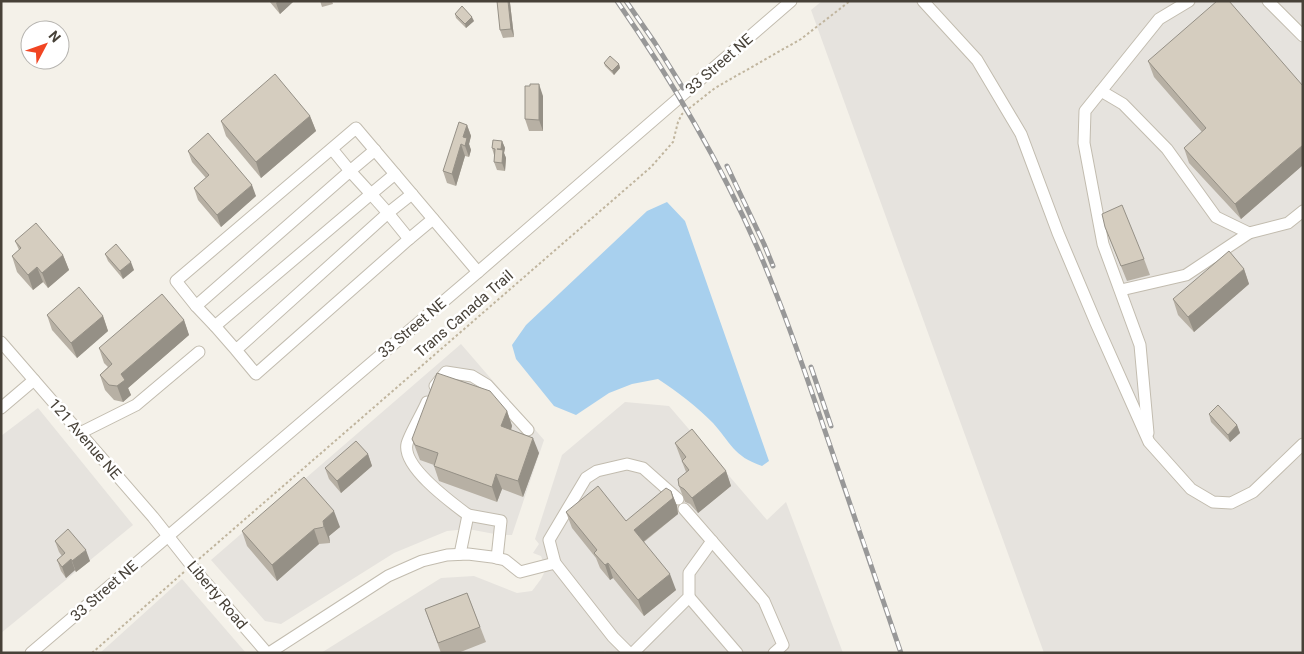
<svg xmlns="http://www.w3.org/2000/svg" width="1304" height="654" viewBox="0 0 1304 654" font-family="Roboto,sans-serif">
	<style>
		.industrial { fill: #e6e3de }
		.water { fill: #a8d0ee }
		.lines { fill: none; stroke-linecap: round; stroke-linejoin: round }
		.minor-casing { stroke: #c2bcaf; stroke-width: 13 }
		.path { stroke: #c0b59e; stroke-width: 2; stroke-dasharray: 2.5 2.5; stroke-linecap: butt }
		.minor { stroke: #fff; stroke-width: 11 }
		.rail-casing { stroke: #989898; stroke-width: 5 }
		.rail { stroke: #fff; stroke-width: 3; stroke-dasharray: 9; stroke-linecap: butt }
		.wall { fill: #b7b0a4 }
		.shaded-wall { fill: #959086 }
		.building { fill: #d5cdbf; stroke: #959086 }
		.labels { text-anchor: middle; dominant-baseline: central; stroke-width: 5; stroke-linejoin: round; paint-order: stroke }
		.street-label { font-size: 15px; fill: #474138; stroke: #fff }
	</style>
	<rect width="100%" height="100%" fill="#f4f1e9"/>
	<g class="industrial">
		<polygon points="822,1 1303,1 1303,653 1044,653 811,10"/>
		<polygon points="461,344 544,440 512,535 500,535 468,529 447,531 394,553 281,624 265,621 211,560"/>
		<polygon points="625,402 669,406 767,520 786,502 843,653 607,653 605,651 603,653 321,653 441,578 474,576 517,593 532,591 541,579 546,569 541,556 533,553 539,544 535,539 562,455"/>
		<polygon points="38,408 133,525 1,633 1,436"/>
		<polygon points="182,579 246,653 100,653"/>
	</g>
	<path class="water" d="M667 202 685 221 769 461 762 466C733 456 731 443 713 423 696 406 678 392 658 379L632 384 609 393 576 415 554 406 516 359 512 345 526 325 647 211Z"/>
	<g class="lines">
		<g class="minor-casing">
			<g id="minor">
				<polyline points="923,1 977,60 1021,134 1058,233 1096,323 1149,442 1191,489 1213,502 1231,503 1253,492 1303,444"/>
				<polyline points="1268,1 1303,36"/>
				<polyline points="1101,91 1123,104 1167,149 1216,217 1249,233 1288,223 1303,211"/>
				<polyline points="332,149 350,171 375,150"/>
				<polyline points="395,174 371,194 388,213 412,194"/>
				<polyline points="409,239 433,219"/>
				<polyline points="1121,290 1186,275 1249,233"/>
				<polyline points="196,306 215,326"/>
				<polyline points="1,342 153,517 195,570 267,653"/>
				<polyline points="236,350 256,374 409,239 388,213 236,350 215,326 371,194 350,171 196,306 176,281 356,128 478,272"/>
				<polyline points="435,386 446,372 472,376 487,385 528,430"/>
				<path d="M427 402C423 412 409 435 407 444 402 467 452 503 468 515L460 554"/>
				<polyline points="1,408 34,380"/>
				<polyline points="80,433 136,405 199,352"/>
				<polyline points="1148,433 1140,345 1103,244 1084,143 1085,111 1159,19 1189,1"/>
				<polyline points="684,509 764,601 783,645 774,653"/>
				<polyline points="468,515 501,521 497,558"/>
				<polyline points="555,563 549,540 586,478 597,471 627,464 643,468 678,499"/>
				<polyline points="689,597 737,653"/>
				<polyline points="31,653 478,272 791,1"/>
				<polyline points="269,653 388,576 422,561 447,555 468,554 492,557 505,560 520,572 555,563 613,637 629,653"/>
				<polyline points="633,653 689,597 689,573 712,541"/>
			</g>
		</g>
		<g class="path">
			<polyline points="199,559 651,167 673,142 678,122 682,114 715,88 801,39 850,1"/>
			<polyline points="92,653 184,572"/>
		</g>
		<use href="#minor" class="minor"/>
		<g class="rail-casing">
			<g id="rail">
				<path d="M617 1C671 79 719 160 757 247 783 307 804 369 825 431 851 505 876 579 901 653"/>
				<polyline points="626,1 655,43 683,88"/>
				<polyline points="727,166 764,244 773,266"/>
				<polyline points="811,367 831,426"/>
			</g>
		</g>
		<use href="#rail" class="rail"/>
	</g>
	<g class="wall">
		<polygon points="269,1 294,1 280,14"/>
		<polygon points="320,1 332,1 333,4 322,7"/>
		<polygon points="510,3 514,37 503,38 500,30"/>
		<polygon points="455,14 474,21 466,28 456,18"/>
		<polygon points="1148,61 1303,86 1303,165 1241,219 1189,163 1184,148 1202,132 1154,77"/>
		<polygon points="604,63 619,64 620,68 614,75 605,66"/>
		<polygon points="543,96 543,131 529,131 525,119"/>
		<polygon points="310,116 316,131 261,178 226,136 221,121"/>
		<polygon points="467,125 471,136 469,144 471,150 469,157 465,156 456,186 447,183 443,171"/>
		<polygon points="502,141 505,148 504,153 506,158 505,171 497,170 494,162 494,155 492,148"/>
		<polygon points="188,151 256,196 221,227 198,200 194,188 206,178 192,162"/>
		<polygon points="1105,227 1144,259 1150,275 1127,281"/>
		<polygon points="15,241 63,255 69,270 48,288 43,282 33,290 17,272 12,256 19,250"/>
		<polygon points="105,254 134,270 123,279 108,261"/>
		<polygon points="1244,269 1249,284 1194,332 1178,315 1173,299"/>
		<polygon points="47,315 103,316 108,331 77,358 52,330"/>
		<polygon points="184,320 189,335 128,388 131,395 123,402 114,400 105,390 100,375 108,367 104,363 99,348"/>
		<polygon points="507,411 512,426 511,430 539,453 523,497 502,489 497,502 439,481 434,466 434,465 420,460 412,439"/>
		<polygon points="1209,414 1237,425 1240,433 1230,442 1211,422"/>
		<polygon points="675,443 726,471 731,486 698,513 690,504 685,502 679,486 686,472"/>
		<polygon points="368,454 372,466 341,493 329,479 325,468"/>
		<polygon points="671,491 677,506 678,514 644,542 676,590 644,616 613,578 610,580 600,568 596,558 572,528 566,512 626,521"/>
		<polygon points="340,527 329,536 330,543 319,544 277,581 247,546 242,531"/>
		<polygon points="55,541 90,561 76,572 75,570 66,578 61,571 57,560 62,556 59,552"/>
		<polygon points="467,593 486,642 458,653 441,653 425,609"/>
	</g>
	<g class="shaded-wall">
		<polygon points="278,1 294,1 280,14 276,3"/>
		<polygon points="508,1 510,1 510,3 514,37 511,29"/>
		<polygon points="472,17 474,21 466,28 465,24"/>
		<polygon points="619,64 620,68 614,75 612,71"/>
		<polygon points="539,84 543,96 543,131 539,120"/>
		<polygon points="310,116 316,131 261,178 256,162"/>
		<polygon points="467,125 471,136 469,144 471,150 469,157 465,146 463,137"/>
		<polygon points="502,141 505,148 504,153 506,158 505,171 502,163 501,149"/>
		<polygon points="461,144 465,156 456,186 452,174"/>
		<polygon points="1303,145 1303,165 1241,219 1235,204"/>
		<polygon points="252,185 256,196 221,227 217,215"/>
		<polygon points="63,255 69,270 48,288 42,273"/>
		<polygon points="131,262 134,270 123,279 120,271"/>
		<polygon points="37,267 43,282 33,290 28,275"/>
		<polygon points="1244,269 1249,284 1194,332 1188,317"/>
		<polygon points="103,316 108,331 77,358 71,343"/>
		<polygon points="184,320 189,335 128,388 131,395 123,402 117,386 121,374"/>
		<polygon points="507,411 512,426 507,442 501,426"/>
		<polygon points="1237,425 1240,433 1230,442 1228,435"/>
		<polygon points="533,438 539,453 523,497 518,481"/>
		<polygon points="368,454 372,466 341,493 337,481"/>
		<polygon points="726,471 731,486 698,513 692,498"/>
		<polygon points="496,474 502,489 497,502 492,487"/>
		<polygon points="671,491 677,506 678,514 639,545 634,530"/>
		<polygon points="334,511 340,527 329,536 330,543 324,527 323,521"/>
		<polygon points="314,529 319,544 277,581 272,565"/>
		<polygon points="86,550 90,561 76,572 72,561"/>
		<polygon points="71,559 75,570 66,578 62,567"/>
		<polygon points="608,563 613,578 610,580 605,565"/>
		<polygon points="670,574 676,590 644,616 638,600"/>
	</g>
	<g class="building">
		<polygon points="497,1 508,1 511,29 500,30"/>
		<polygon points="1217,1 1229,1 1303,86 1303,145 1235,204 1184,148 1206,128 1148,61"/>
		<polygon points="462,6 472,17 465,24 455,14"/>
		<polygon points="610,56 619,64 612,71 604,63"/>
		<polygon points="275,74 310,116 256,162 221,121"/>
		<polygon points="530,84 539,84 539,120 525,119 525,86 530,86"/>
		<polygon points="459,122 467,125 463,137 467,138 465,146 461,144 452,174 443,171"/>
		<polygon points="208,133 252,185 217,215 194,188 209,175 188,151"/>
		<polygon points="493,140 502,141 501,149 497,149 503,150 502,163 494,162 495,149 492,148"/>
		<polygon points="1122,205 1144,259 1121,266 1105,227 1102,214"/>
		<polygon points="36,223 63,255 42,273 37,267 28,275 12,256 21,248 15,241"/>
		<polygon points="116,244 131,262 120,271 105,254"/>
		<polygon points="1229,251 1244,269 1188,317 1173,299"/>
		<polygon points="79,287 103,316 71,343 47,315"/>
		<polygon points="162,294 184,320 121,374 125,380 117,386 109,385 100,375 112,364 99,348"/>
		<polygon points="437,373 490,391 507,411 501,426 533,438 518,481 496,474 492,487 434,466 438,453 415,445 412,439"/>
		<polygon points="1218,405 1237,425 1228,435 1209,414"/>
		<polygon points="692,429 726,471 692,498 684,489 679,486 678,479 689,470 682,461 686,457 675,443"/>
		<polygon points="356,441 368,454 337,481 325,468"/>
		<polygon points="304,477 334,511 323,521 324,527 314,529 272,565 242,531"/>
		<polygon points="598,486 626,521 666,488 671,491 673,498 634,530 670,574 638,600 608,563 605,565 594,553 597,550 566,512"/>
		<polygon points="68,529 86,550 72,561 71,559 62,567 57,560 65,553 55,541"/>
		<polygon points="467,593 480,627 438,643 425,609"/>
	</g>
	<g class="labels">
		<g class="street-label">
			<text transform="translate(719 64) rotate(-41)">33 Street NE</text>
			<text transform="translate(464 314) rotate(-41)">Trans Canada Trail</text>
			<text transform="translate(412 328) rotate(-40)">33 Street NE</text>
			<text transform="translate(85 439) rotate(49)">121 Avenue NE</text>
			<text transform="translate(104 591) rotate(-41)">33 Street NE</text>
			<text transform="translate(217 595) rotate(50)">Liberty Road</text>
		</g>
	</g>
	<rect width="1304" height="654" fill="none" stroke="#474138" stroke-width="5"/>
	<g transform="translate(45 45) rotate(49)"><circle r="24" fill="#ffffff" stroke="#b5b3af"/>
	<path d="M0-4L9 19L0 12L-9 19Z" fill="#f14523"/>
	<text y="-8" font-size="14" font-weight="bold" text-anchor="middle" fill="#474138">N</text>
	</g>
</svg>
